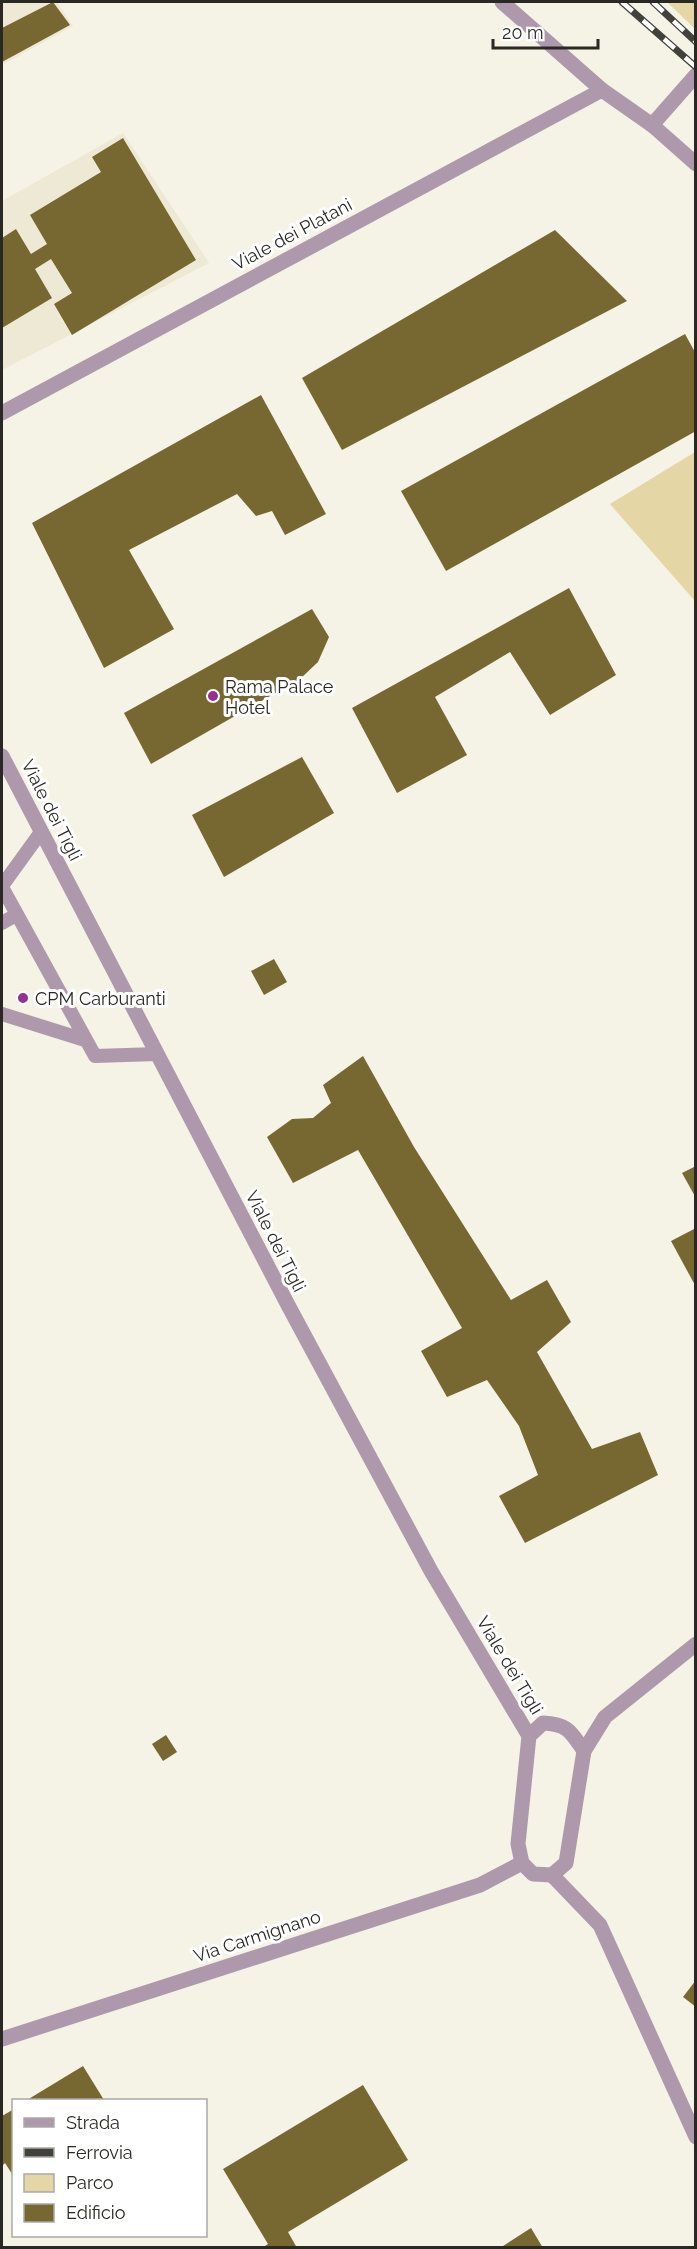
<svg xmlns="http://www.w3.org/2000/svg" width="697" height="2249" viewBox="0 0 697 2249" font-family="Raleway,sans-serif">
	<style>
		.built { fill: #eee9d5 }
		.green { fill: #e4d7a5 }
		.building { fill: #776831 }
		.lines { fill: none; stroke-linecap: round; stroke-linejoin: round }
		.lane { stroke: #ad99ab; stroke-width: 14 }
		.street { stroke: #ad99ab; stroke-width: 15 }
		.rail-casing { stroke: #42413b; stroke-width: 7 }
		.rail { stroke: #fff; stroke-width: 4.5; stroke-dasharray: 14; stroke-linecap: butt }
		.poi-dot { fill: #982f92; stroke: #fff; stroke-width: 2 }
		.labels { text-anchor: middle; dominant-baseline: central; stroke-width: 6; stroke-linejoin: round; paint-order: stroke }
		.street-label { font-size: 18px; fill: #292823; stroke: #fff }
		.poi-label { font-size: 18px; fill: #292823; stroke: #fff; text-anchor: start }
	</style>
	<rect width="100%" height="100%" fill="#f5f2e6"/>
	<g class="built">
		<polygon points="2,2 57,2 73,26 2,65"/>
		<polygon points="123,133 209,263 2,370 2,201"/>
	</g>
	<g class="green">
		<polygon points="667,2 695,2 695,29"/>
		<polygon points="695,452 695,601 610,504"/>
	</g>
	<g class="building">
		<polygon points="53,2 70,25 2,62 2,28"/>
		<polygon points="123,138 196,260 72,335 54,304 72,293 51,259 35,269 52,298 2,328 2,238 16,229 31,254 47,244 30,215 101,172 92,157"/>
		<polygon points="555,230 627,301 342,450 302,378"/>
		<polygon points="685,334 696,354 696,431 446,571 401,491"/>
		<polygon points="261,395 326,514 285,535 272,511 256,516 237,494 129,550 174,629 104,668 32,523"/>
		<polygon points="569,588 616,675 550,715 510,652 435,697 467,755 397,793 352,708"/>
		<polygon points="312,609 329,637 318,662 300,679 151,764 124,713"/>
		<polygon points="302,757 334,813 224,877 192,815"/>
		<polygon points="274,959 287,982 264,995 251,971"/>
		<polygon points="363,1056 414,1147 511,1300 547,1280 571,1322 537,1352 592,1449 640,1432 658,1475 525,1543 499,1496 538,1475 519,1426 487,1380 447,1397 421,1351 462,1328 358,1150 293,1183 267,1137 292,1119 313,1118 331,1103 323,1085"/>
		<polygon points="696,1166 696,1198 682,1173"/>
		<polygon points="696,1228 696,1287 671,1241"/>
		<polygon points="166,1735 177,1752 163,1761 152,1744"/>
		<polygon points="696,1980 696,2007 683,1997"/>
		<polygon points="83,2066 104,2100 27,2100"/>
		<polygon points="363,2085 408,2160 288,2232 297,2248 262,2248 268,2244 223,2169"/>
		<polygon points="14,2109 14,2177 5,2163 2,2166 2,2116"/>
		<polygon points="531,2228 543,2248 500,2248"/>
	</g>
	<g class="lines">
		<g class="lane">
			<polyline points="2,886 41,832"/>
			<polyline points="2,887 95,1056 157,1054"/>
			<polyline points="2,923 16,915"/>
			<polyline points="2,1014 85,1040"/>
		</g>
		<g class="street">
			<polyline points="502,2 602,90 652,125 696,164"/>
			<polyline points="652,125 696,75"/>
			<polyline points="2,413 602,90"/>
			<polyline points="2,756 288,1305 431,1571 529,1736"/>
			<path d="M543 1723C568 1724 571 1732 584 1751L566 1863 552 1875 533 1874 522 1863 518 1844 529 1736Z"/>
			<polyline points="584,1751 605,1717 696,1644"/>
			<polyline points="552,1875 600,1925 696,2137"/>
			<polyline points="2,2039 480,1885 522,1863"/>
		</g>
		<g class="rail-casing">
			<g id="rail">
				<polyline points="622,2 696,67"/>
				<polyline points="653,2 696,42"/>
			</g>
		</g>
		<use href="#rail" class="rail"/>
	</g>
	<g class="poi-dot">
		<circle cx="213" cy="696" r="6"/>
		<circle cx="23" cy="998" r="6"/>
	</g>
	<g class="labels">
		<g class="street-label">
			<text transform="translate(292 234) rotate(-28)">Viale dei Platani</text>
			<text transform="translate(52 810) rotate(63)">Viale dei Tigli</text>
			<text transform="translate(276 1241) rotate(63)">Viale dei Tigli</text>
			<text transform="translate(510 1665) rotate(59)">Viale dei Tigli</text>
			<text transform="translate(257 1936) rotate(-18)">Via Carmignano</text>
		</g>
		<g class="poi-label">
			<text x="225" y="686">Rama Palace<tspan x="225" dy="21">Hotel</tspan></text>
			<text x="35" y="998">CPM Carburanti</text>
		</g>
	</g>
	<rect width="697" height="2249" fill="none" stroke="#292823" stroke-width="6"/>
	<rect x="12" y="2099" width="195" height="138" fill="#ffffff" stroke="#a9a9a7" stroke-width="1.5"/>
	<rect x="24" y="2118" width="30" height="9" fill="#ad99ab" stroke="#a9a9a7" stroke-width="1.5"/>
	<text x="66" y="2129" font-size="18" fill="#292823">Strada</text>
	<rect x="24" y="2148" width="30" height="9" fill="#42413b" stroke="#a9a9a7" stroke-width="1.5"/>
	<text x="66" y="2159" font-size="18" fill="#292823">Ferrovia</text>
	<rect x="24" y="2174" width="30" height="18" fill="#e4d7a5" stroke="#a9a9a7" stroke-width="1.5"/>
	<text x="66" y="2189" font-size="18" fill="#292823">Parco</text>
	<rect x="24" y="2204" width="30" height="18" fill="#776831" stroke="#a9a9a7" stroke-width="1.5"/>
	<text x="66" y="2219" font-size="18" fill="#292823">Edificio</text>
	<path d="M493 39v9h105v-9" fill="none" stroke="#292823" stroke-width="3"/>
	<text x="502" y="39" font-size="18" fill="#292823" stroke="#ffffff" stroke-width="4.5" paint-order="stroke">20 m</text>
</svg>
